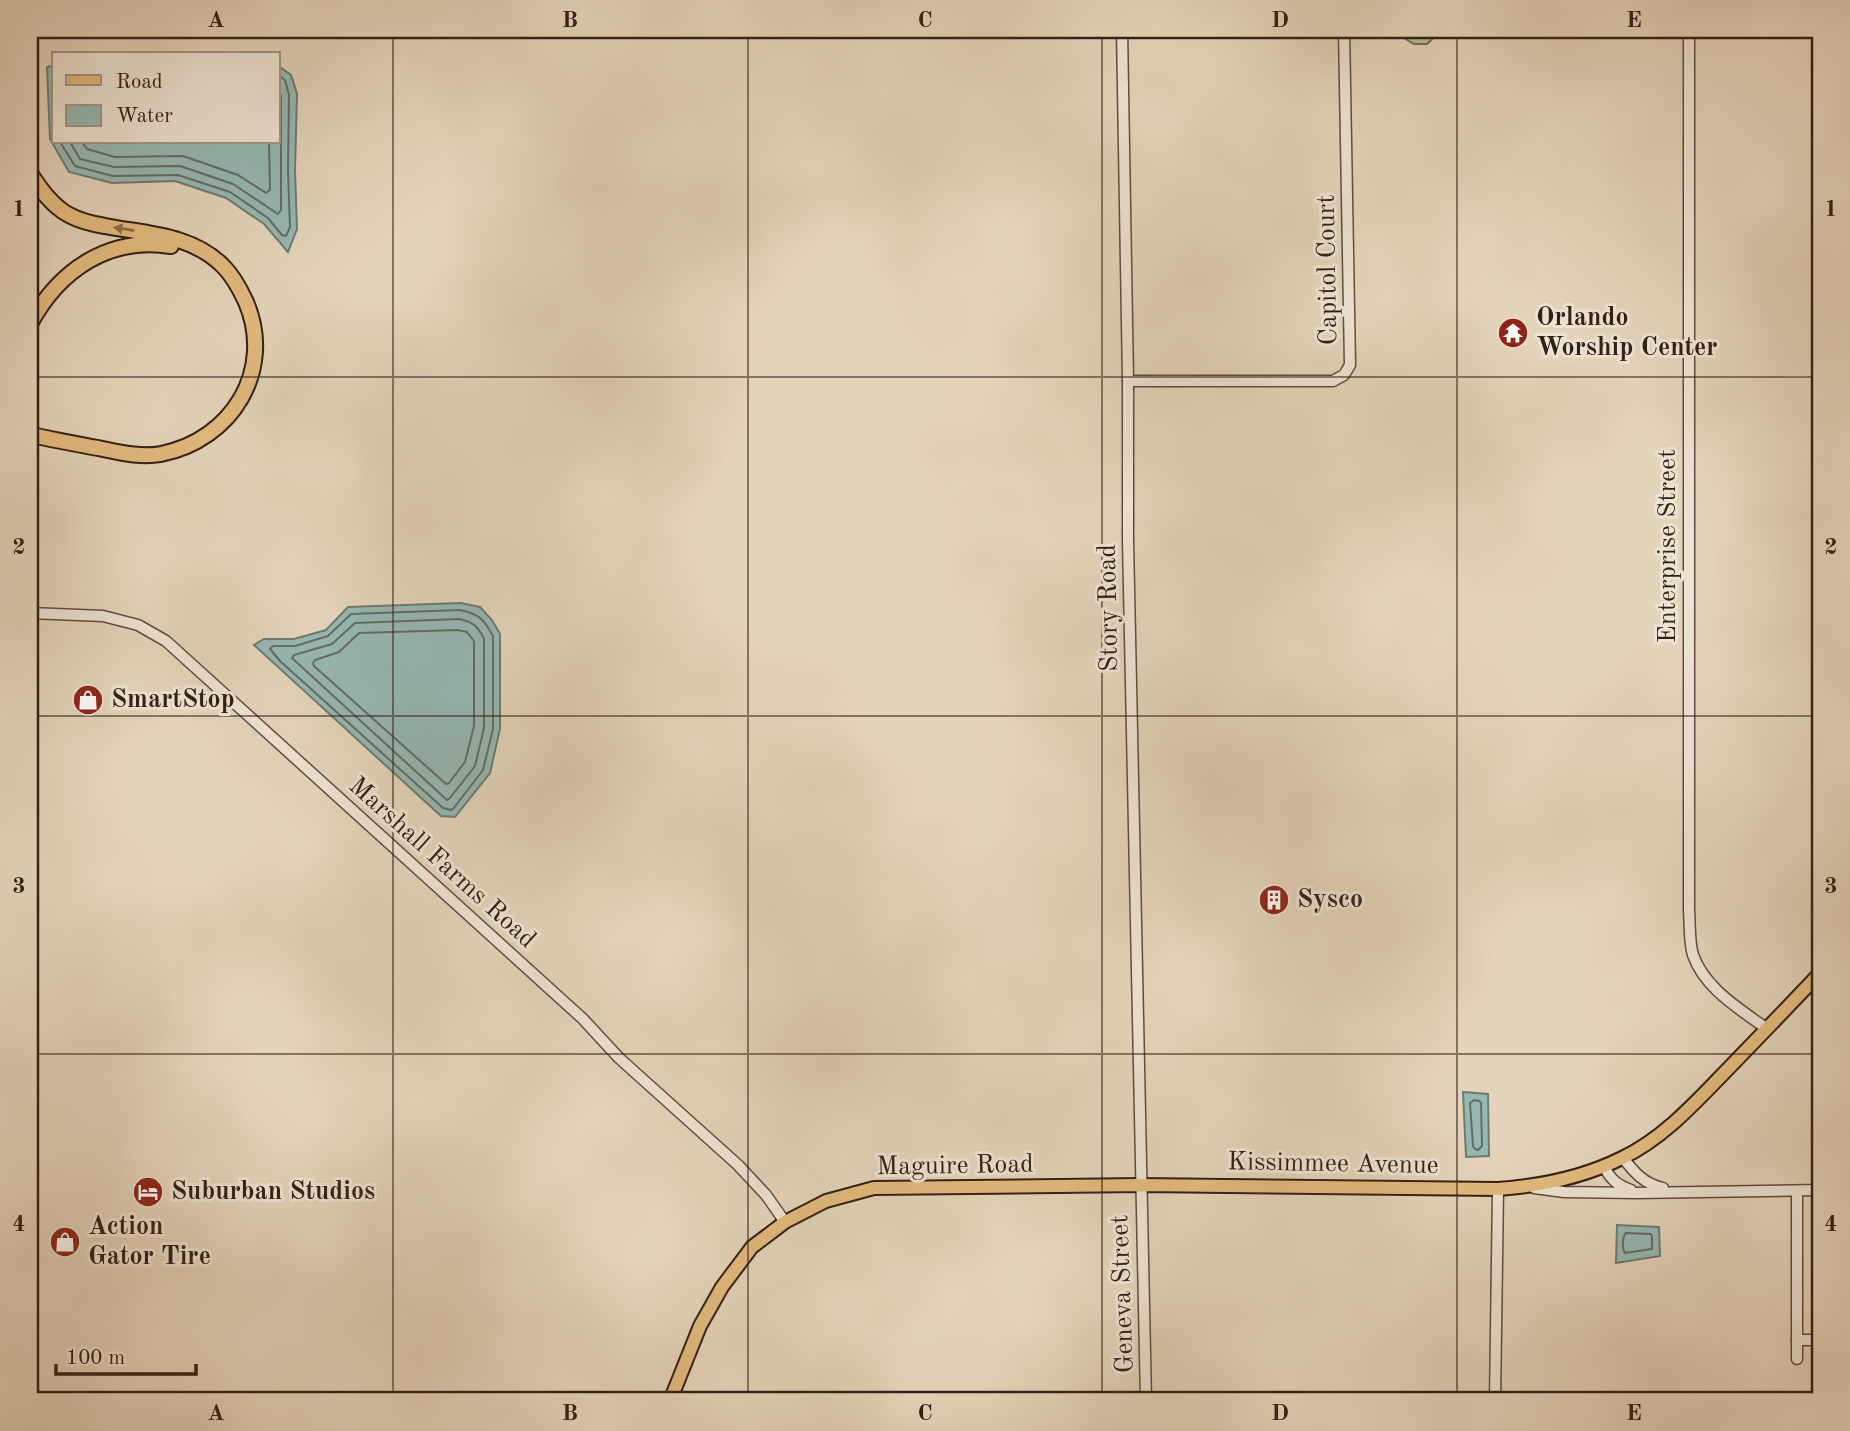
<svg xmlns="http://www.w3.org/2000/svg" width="1850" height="1431" viewBox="0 0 1850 1431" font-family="'Old Standard TT',serif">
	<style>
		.green { fill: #b0be93; stroke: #726f54; stroke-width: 2 }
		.water { fill: #95b8b2; stroke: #6e7b73; stroke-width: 2 }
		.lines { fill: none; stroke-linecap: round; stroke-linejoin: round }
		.shore { stroke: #646c64; stroke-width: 2 }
		.minor-casing { stroke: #5f4d3e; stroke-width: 13 }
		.major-casing { stroke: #332015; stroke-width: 16 }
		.highway-casing { stroke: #332015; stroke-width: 18 }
		.minor { stroke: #ede3d2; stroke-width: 10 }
		.major { stroke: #e2ba7d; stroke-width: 12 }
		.highway { stroke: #e2ba7d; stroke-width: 14 }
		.oneway { fill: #8a6d49 }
		.grid { fill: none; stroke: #332015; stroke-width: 2; stroke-opacity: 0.55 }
		.labels { text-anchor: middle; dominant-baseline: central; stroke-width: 6; stroke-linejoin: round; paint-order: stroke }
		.street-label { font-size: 26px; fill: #332015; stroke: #ede3d2 }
		.poi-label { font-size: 26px; font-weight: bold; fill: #332015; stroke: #ede3d2; text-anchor: start }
		.neatline { fill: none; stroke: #332015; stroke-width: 2.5 }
		.grid-label { font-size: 23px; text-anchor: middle; font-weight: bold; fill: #332015 }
	</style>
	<rect width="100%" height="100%" fill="#e4d4ba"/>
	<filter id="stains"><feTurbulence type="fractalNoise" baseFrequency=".00286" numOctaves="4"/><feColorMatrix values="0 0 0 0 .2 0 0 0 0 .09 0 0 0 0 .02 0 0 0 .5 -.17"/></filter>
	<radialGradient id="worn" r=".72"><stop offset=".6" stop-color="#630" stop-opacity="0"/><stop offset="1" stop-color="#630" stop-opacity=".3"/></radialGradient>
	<polygon class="green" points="1391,30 1442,30 1427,44 1414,44"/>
	<g class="water">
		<polygon points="54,65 54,142 278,142 278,66 291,75 297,94 295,170 297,229 288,252 264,224 226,198 175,181 112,183 69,172 50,139 47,67"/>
		<polygon points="461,603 480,607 492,620 500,634 500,729 490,773 455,817 441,816 254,645 264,639 294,639 326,630 348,607"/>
		<polygon points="1463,1092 1488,1094 1489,1156 1466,1157"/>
		<polygon points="1617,1225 1659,1227 1660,1256 1616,1263"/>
	</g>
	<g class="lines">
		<g class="shore">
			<polyline points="60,142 75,166 113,176 178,175 230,192 268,218 282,235 286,236 290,227 288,170 289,95 285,80 278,75"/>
			<polyline points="70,142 80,159 114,167 180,166 233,184 278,214 281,210 281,96 278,87"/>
			<polyline points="82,142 87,149 115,157 183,156 238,175 266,193 270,190 269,142"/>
			<path d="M460 610C479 614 484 619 493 636V729L483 770 453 809 451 810 443 808 280 661 270 649 273 646H295L328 636 351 614Z"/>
			<path d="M459 619C473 622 478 626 484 639V728L475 766 450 798 447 800 292 658 294 655 332 644 355 623Z"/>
			<polygon points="458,630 467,632 474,641 474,726 465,762 449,783 446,784 314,666 313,663 315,660 339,652 359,633"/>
			<polygon points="1474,1100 1479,1101 1481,1103 1482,1146 1478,1150 1475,1149 1473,1146 1470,1103"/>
			<path d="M1626 1233 1651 1234 1652 1237V1249L1625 1253C1622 1249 1622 1237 1626 1233Z"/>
		</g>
		<g class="minor-casing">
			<g id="minor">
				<polyline points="1122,30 1128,381 1128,540 1146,1401"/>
				<path d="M1689 30V910C1690 924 1689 942 1693 955 1705 989 1740 1009 1767 1029"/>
				<polyline points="1128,381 1333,381 1344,375 1350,365 1344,30"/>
				<polyline points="30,613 103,616 138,625 166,641 583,1019 619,1058 738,1165 766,1195 785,1222"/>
				<path d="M1623 1158C1634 1172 1644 1184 1663 1188"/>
				<path d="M1604 1166C1610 1179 1617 1185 1631 1190"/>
				<polyline points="1534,1188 1564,1192 1637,1193 1820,1190"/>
				<polyline points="1797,1340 1820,1340"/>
				<polyline points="1797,1359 1797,1191"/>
				<polyline points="1495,1401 1498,1189"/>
			</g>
		</g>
		<g class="major-casing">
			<path id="major" d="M670 1401 700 1326 722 1287 752 1247 785 1222 826 1201 874 1188 1141 1185 1498 1189C1540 1186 1584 1177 1622 1158 1662 1139 1693 1105 1724 1073 1756 1040 1788 1007 1820 973"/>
		</g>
		<g class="highway-casing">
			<g id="highway">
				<path d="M30 173C40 189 52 206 69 215 80 221 93 224 105 226 146 234 191 234 223 266 233 276 240 289 246 302 275 370 232 440 161 454 140 458 118 452 98 448 75 444 52 439 30 435"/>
				<path d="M30 324C59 270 109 236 171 246"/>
			</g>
		</g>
		<use href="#minor" class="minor"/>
		<use href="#major" class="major"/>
		<use href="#highway" class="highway"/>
	</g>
	<defs><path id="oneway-solid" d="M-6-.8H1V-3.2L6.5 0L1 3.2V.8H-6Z" transform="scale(1.75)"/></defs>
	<use class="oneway" href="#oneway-solid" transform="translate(124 229) rotate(-171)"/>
	<path class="grid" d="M393 30V1401M748 30V1401M1102 30V1401M1457 30V1401M30 377H1820M30 716H1820M30 1054H1820"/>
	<defs>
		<g id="temple-disc" transform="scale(1.575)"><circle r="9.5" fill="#8f2418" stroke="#ede3d2"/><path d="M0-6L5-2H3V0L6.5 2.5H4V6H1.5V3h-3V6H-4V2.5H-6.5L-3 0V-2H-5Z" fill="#fff"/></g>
		<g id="shop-disc" transform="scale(1.575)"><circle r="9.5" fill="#8f2418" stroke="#ede3d2"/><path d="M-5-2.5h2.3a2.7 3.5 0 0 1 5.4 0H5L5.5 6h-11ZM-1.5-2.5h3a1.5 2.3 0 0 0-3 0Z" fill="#fff"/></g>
		<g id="building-disc" transform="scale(1.575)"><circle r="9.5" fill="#8f2418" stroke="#ede3d2"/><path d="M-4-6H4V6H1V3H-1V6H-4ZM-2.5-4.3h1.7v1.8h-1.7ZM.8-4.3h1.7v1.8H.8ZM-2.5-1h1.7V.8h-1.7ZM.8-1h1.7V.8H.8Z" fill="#fff"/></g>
		<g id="hotel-disc" transform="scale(1.575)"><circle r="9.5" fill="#8f2418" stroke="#ede3d2"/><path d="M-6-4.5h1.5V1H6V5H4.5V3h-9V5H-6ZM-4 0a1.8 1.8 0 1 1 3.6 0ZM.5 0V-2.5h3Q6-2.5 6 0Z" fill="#fff"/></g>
	</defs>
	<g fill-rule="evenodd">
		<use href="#temple-disc" x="1513" y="333"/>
		<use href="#shop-disc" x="88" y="700"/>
		<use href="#building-disc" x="1274" y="900"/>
		<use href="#hotel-disc" x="148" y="1192"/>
		<use href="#shop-disc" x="65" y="1242"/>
	</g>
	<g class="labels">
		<g class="street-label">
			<text transform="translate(1328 270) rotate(-91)">Capitol Court</text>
			<text transform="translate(1668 546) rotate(-90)">Enterprise Street</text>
			<text transform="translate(1109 608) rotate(-91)">Story Road</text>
			<text transform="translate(442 863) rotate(42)">Marshall Farms Road</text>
			<text transform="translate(1333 1164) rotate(1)">Kissimmee Avenue</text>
			<text transform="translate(955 1166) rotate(-1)">Maguire Road</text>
			<text transform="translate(1123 1294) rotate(-92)">Geneva Street</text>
		</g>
		<g class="poi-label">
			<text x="1536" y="318">Orlando<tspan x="1536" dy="30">Worship Center</tspan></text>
			<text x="111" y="700">SmartStop</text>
			<text x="1297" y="900">Sysco</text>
			<text x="171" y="1192">Suburban Studios</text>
			<text x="88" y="1227">Action<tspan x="88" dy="30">Gator Tire</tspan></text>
		</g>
	</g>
	<rect width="1850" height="1431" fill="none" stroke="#e4d4ba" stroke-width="77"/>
	<rect x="52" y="52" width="228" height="91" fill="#ede3d2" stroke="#a39586" stroke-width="2"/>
	<rect x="66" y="75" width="35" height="10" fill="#e2ba7d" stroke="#a39586" stroke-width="2"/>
	<text x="116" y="88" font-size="21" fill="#332015">Road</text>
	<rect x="66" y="105" width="35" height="21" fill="#95b8b2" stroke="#a39586" stroke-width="2"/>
	<text x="116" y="122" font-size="21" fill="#332015">Water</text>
	<path d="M56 1364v10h140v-10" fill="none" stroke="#332015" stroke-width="3.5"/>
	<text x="66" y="1364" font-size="21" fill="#332015" stroke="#ede3d2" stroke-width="5" paint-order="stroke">100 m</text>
	<rect x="38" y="38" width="1774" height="1354" class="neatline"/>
	<g class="grid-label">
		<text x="216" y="27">A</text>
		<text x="570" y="27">B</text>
		<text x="925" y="27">C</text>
		<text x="1280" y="27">D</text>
		<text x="1634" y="27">E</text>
		<text x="19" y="216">1</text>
		<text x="1831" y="216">1</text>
		<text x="19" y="554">2</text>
		<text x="1831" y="554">2</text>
		<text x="19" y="893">3</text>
		<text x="1831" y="893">3</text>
		<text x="19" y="1231">4</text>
		<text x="1831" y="1231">4</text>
		<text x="216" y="1420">A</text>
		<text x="570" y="1420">B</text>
		<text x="925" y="1420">C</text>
		<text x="1280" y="1420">D</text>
		<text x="1634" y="1420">E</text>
	</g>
	<rect width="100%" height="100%" filter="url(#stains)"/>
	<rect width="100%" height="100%" fill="url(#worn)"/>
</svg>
